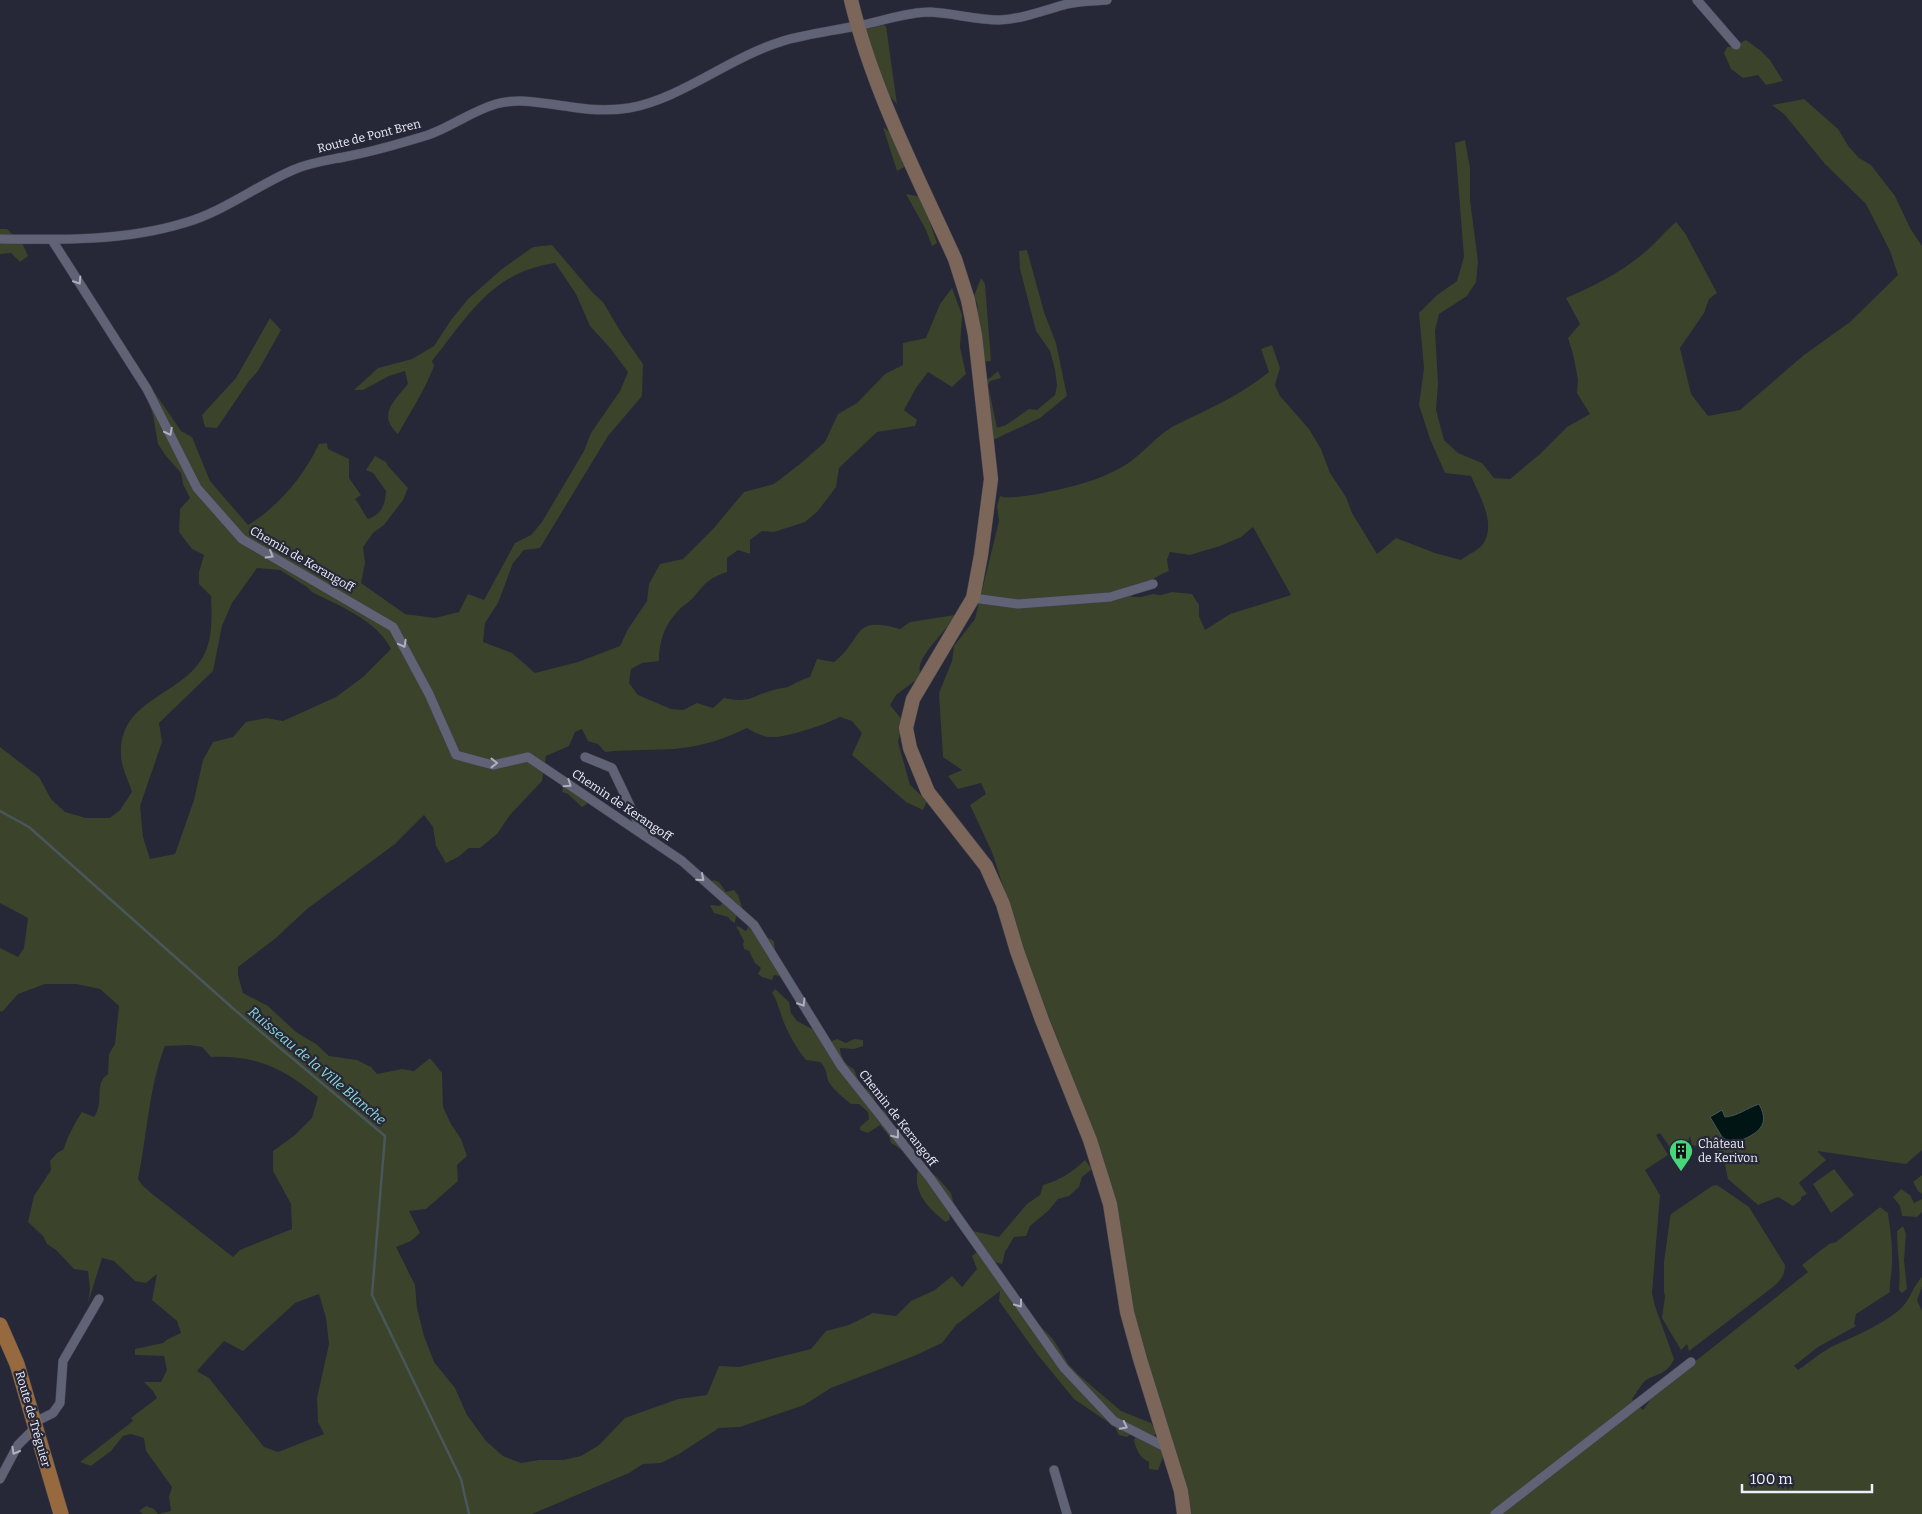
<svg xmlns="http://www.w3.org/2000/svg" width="1922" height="1514" viewBox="0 0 1922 1514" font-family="Bitter,serif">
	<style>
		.green { fill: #3b432b; fill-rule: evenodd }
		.water { fill: #021515; stroke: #49565a }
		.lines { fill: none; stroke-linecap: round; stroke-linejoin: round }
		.stream { stroke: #49565a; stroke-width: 2.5 }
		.street-casing { stroke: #40414e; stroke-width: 10 }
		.secondary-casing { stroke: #40414e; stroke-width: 15 }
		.primary-casing { stroke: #40414e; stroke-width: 16 }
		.street { stroke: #606275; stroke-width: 9 }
		.secondary { stroke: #7b6659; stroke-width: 14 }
		.primary { stroke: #97693e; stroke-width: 15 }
		.oneway { stroke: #aeb0be }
		.labels { text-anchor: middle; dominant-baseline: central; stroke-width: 4.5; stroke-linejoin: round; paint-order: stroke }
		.street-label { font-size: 12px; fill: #eeeffa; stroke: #262737 }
		.poi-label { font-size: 12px; fill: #eeeffa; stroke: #262737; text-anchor: start }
		.water-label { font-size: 14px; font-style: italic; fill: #8cdad9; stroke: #262737 }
	</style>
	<rect width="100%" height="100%" fill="#262737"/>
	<g class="green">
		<polygon points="883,25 886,26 897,104 888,94 866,33 867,29"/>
		<polygon points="1746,40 1761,51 1770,60 1783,81 1766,85 1758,75 1743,78 1731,69 1724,53 1727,47 1732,47"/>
		<path d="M1804 99 1838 129 1849 147 1859 158 1871 165 1895 196 1910 228 1922 246V1150L1906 1164 1817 1151 1826 1160 1799 1183 1807 1194 1801 1197V1200L1793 1206 1778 1197 1758 1205 1728 1179 1724 1160 1719 1159 1718 1151 1692 1145 1690 1136 1688 1141 1673 1152 1660 1133 1656 1135 1668 1155 1645 1170 1660 1195 1652 1293 1655 1306 1674 1359C1667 1374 1659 1373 1646 1380 1641 1384 1636 1394 1632 1399L1643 1410 1650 1400 1669 1382 1808 1272 1802 1265 1829 1244 1836 1242 1880 1207 1888 1213C1890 1229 1893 1247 1892 1264 1892 1274 1889 1282 1890 1292L1856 1314 1854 1324 1856 1326 1818 1347 1794 1366 1798 1370C1810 1362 1821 1352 1833 1346 1855 1336 1879 1326 1898 1311 1910 1302 1912 1287 1922 1277V1287L1917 1300 1922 1311V1514H1187L1150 1384 1092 1132 1080 1096 1029 966 992 852 970 805 986 794 981 783 958 789 948 776 962 770 943 757 939 693 952 661 954 646 975 619 999 521 997 506 1000 496C1011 502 1072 487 1087 482 1098 479 1111 473 1122 467 1142 456 1157 434 1176 425 1208 409 1241 395 1269 372L1261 349 1272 345 1280 368 1275 385 1280 396 1309 429 1321 449 1330 473 1346 497 1352 513 1377 554 1396 538 1435 553 1461 560C1467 555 1479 550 1483 544 1497 524 1479 495 1471 476L1445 473 1430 439 1419 405 1424 368 1419 313 1437 295 1457 281 1464 257 1455 143 1465 140 1470 168V200L1478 262 1476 282 1467 296 1439 314 1435 330 1438 384 1436 410 1444 440 1458 453 1482 463 1494 478 1510 479 1540 454 1567 427 1590 414 1577 393 1578 380 1573 354 1568 338 1580 324 1566 298C1594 286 1622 272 1645 252 1656 243 1665 231 1676 222L1685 233 1717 293 1709 299 1704 313 1680 348 1691 394 1708 416 1740 410 1804 355 1850 322 1898 275 1890 251 1866 204 1825 164 1784 114 1772 105ZM1253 527 1291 595 1230 614 1205 630 1199 616V605L1192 594 1172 592 1161 595 1153 594 1141 597H1131C1143 585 1154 577 1169 571L1167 560 1170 552 1190 555 1220 546 1241 537ZM1746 1109 1759 1130 1732 1144 1725 1117 1737 1116Z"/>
		<polygon points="883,127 892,134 896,146 906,166 897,171"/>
		<polygon points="906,194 921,197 937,243 932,246 926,230"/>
		<polygon points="0,229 7,229 23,245 28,256 20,262 11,253 0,254"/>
		<path d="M552 245 593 293 603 302 622 334 643 364 642 396 608 436 540 548 524 550 513 563 498 603 485 623 483 642 512 653 535 673 578 662 620 646 628 629 647 601 649 584 660 564 683 559 713 529 744 492 774 484 800 464 825 442 838 414 857 403 885 374 903 365V343L926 338 940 304 952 288 962 315 960 347 966 374 952 387 928 372 916 388 904 410 917 420 915 426 877 432 839 468 836 487 818 511 805 522 774 532 762 531 750 540V554L738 550 727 558V572C707 579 706 583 693 598 688 603 682 606 678 611 664 625 659 642 659 661L642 663 631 669 629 683 638 695 671 709 683 710 697 703 713 708 724 698C753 704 752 695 777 689 780 688 785 688 788 687 796 683 800 680 810 677L817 659 834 662C865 638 850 615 900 629L910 622 955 615C946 632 926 647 920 665 919 668 920 673 920 677L896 695 890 705 903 721 898 742 910 785 927 801 923 810 906 802 852 755 862 733 852 721 840 717C827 724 786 738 772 737 763 737 755 733 747 728 726 738 706 745 683 748 657 751 631 749 605 752L598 744 588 741 582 729 575 732 569 746 546 756 542 781 510 815 497 834 480 848H469L458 857 446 863 436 846 433 827 424 815 395 844 307 909 276 938 238 967V975L243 993 268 1006 296 1032 316 1044 329 1056 357 1060 371 1067 377 1074 402 1069 414 1071 430 1058 442 1073 443 1107 451 1124 461 1139 467 1156 457 1165 458 1181 426 1209 409 1211 420 1233 411 1241 396 1247 415 1285 417 1308 424 1336 434 1362 455 1388 467 1415 486 1441 503 1456 521 1463 539 1460H563L581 1456 599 1445 625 1418 678 1399 707 1395 719 1366 739 1367 811 1349 826 1331 849 1325 873 1313 896 1316 911 1301 935 1290 952 1276 962 1287 977 1269 972 1256 977 1252 973 1231 999 1237 1027 1204 1040 1195 1043 1185C1060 1180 1073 1172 1085 1160L1092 1169 1082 1177 1079 1187 1069 1196 1058 1199 1048 1211 1030 1226 1026 1236 1014 1237 1005 1252 1002 1264 994 1262 1037 1323 1053 1339 1069 1365 1080 1376 1121 1411 1151 1423 1156 1431 1154 1437 1165 1452 1158 1470 1149 1469V1462C1140 1458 1136 1450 1134 1440L1136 1436 1131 1434 1127 1437 1119 1435 1115 1427 1074 1399 1037 1354 999 1301 1000 1291 956 1325 942 1343 914 1356 831 1388 804 1405 740 1427 719 1428 679 1454 661 1463 643 1464 629 1473 532 1514H143L139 1511 146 1506 154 1509 158 1514 171 1511 169 1497 172 1487 146 1451 144 1438 131 1434 123 1436 111 1451 91 1466 80 1462 133 1421 131 1418 157 1398 153 1391 144 1382H161L167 1370 164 1356 135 1355V1349L163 1343 168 1339 181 1333 177 1321 152 1300 157 1274 146 1283 135 1281 114 1261 102 1258 88 1303 90 1289 88 1271 74 1269 56 1250 47 1244 43 1236 28 1222 34 1196 51 1170 50 1161 57 1153 64 1149C66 1139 76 1121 82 1112L94 1117C105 1102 93 1084 108 1074L109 1054 115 1044 119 1006 100 989 76 984H45L18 994 2 1012 0 1011V948L18 957 24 948 28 918 0 903V747L39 777 51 799 65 812 86 818H110L120 810 132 792C128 780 121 766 121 755 119 700 177 697 201 660 213 642 212 617 211 596L199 584V572L204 555 192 549 179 532 180 509 190 498 183 484 181 473 166 456 158 444 153 415 148 401 155 393 181 431 192 437 210 481 248 525C278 507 304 476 319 444L327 443 328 449 349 459V478L361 495 355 499C361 506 363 513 368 519 382 514 385 505 386 491L373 473 366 470 375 456 386 462 388 466 408 488 403 500 384 525 373 533 363 547 365 563 361 583 405 614 435 618 459 612 468 594 484 600 515 543 531 535 542 522 584 451 591 433 620 391 628 372 610 348 590 326 576 294 555 263C492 272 469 315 432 361L434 366C425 390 411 411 398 434 377 415 394 401 408 384L405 371 389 376 363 390H354L378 368 412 359 434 346 451 320 468 299 502 269 533 247ZM257 568 280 570 307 587 312 592C339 606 377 620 391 649L363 677 336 697 283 721 266 718 246 722 233 737 213 742 203 760 194 800 175 854 150 859 143 837 140 806 162 742 159 723 213 671 222 626 232 603ZM189 1045 202 1047 211 1057C257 1055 284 1069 318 1097L312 1118 295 1135 273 1151V1171L291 1204 292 1229 240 1250 233 1257 151 1193 142 1185 138 1179C147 1136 149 1086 165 1046ZM319 1294 326 1318 329 1344 317 1398 318 1422 324 1434 278 1452 264 1447 209 1378 197 1371 224 1341 243 1351 295 1303Z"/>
		<polygon points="1027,250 1044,312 1056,343 1067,396 1040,418 993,440 984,381 990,378 998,371 1001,378 990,381 988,385 997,428 1006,425 1029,409 1037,410 1055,395 1057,385 1055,370 1050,351 1036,331 1020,269 1019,251"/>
		<polygon points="981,278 985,284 991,361 982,362 978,334 981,328 976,314 978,306 974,296"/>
		<polygon points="270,318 281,330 258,371 249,381 217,428 205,427 202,415 236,378"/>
		<path d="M570 781C584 786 582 792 587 804L582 807 568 794 562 792 564 785Z"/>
		<polygon points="713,880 719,882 726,892 734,890 738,895 743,910 757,921 767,937 774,941 775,955 784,977 774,975 772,980 762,977 758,974 761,968 755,963 749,951 744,949 743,944 744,941 736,926 740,927 745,931 747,930 749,924 736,915 735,923 731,921 728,917 714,913 710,905 720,906 723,902 712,882"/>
		<path d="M775 989 789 1002 791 1013 797 1021 816 1031 830 1042 837 1039 846 1043 854 1039 863 1040V1046L854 1049 840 1048C840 1056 846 1066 854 1069 857 1076 857 1081 863 1087 865 1089 868 1089 870 1091 877 1098 873 1108 884 1110L900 1135 907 1140V1145L921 1159 924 1168 937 1177 951 1193 955 1209 949 1212 950 1219 946 1222C929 1209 912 1192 918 1170 910 1159 903 1149 891 1143L889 1136 880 1125 868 1133 860 1130V1127L869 1119 868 1112 859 1104H851C844 1098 835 1091 830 1084 825 1076 829 1071 820 1062L806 1060C796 1048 784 1027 780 1011 777 1004 777 1000 772 993Z"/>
		<polygon points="1834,1169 1854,1195 1831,1213 1813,1184"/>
		<polygon points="1922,1175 1922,1194 1918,1191 1913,1182"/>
		<path d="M1717 1185 1749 1207 1785 1265C1785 1275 1781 1280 1773 1287L1689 1351 1687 1344 1681 1350 1662 1318 1665 1296 1664 1292V1262L1670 1218 1671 1214 1712 1186Z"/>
		<polygon points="1901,1189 1910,1195 1914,1203 1922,1199 1922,1212 1917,1217 1902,1216 1900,1206 1893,1197"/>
		<path d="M1903 1226 1906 1234 1904 1260 1907 1289 1902 1293 1899 1290C1901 1270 1897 1251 1897 1231Z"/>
	</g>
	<path class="water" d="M1759 1104C1773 1129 1752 1136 1732 1144L1722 1137 1710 1117 1722 1110 1725 1117C1738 1116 1747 1108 1759 1104Z"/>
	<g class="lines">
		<polyline class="stream" points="0,811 29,827 236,1011 385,1136 372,1295 461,1479 469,1514"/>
		<g class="street-casing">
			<g id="street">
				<polyline points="1697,0 1736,45"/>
				<path d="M0 239C61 240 125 241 184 223 223 212 256 186 293 170 311 162 330 160 349 156 375 151 402 143 428 135 451 127 472 111 496 104 520 97 547 104 571 107 590 110 610 111 629 108 681 99 730 57 783 41 807 34 832 31 856 26 881 22 905 12 930 12 953 13 976 20 999 20 1023 19 1045 10 1067 4 1080 1 1094 1 1107 0"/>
				<polyline points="52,240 147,389 197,488 242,539 393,627 429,694 456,755 493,765 528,757 682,861 754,925 841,1066 930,1178 1064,1368 1114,1421 1169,1449"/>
				<polyline points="973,598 1018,604 1110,597 1153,584"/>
				<polyline points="585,757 612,768 644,835"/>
				<polyline points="35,1422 53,1413 60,1403 63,1361 99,1299"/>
				<polyline points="1054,1470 1067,1514"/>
				<polyline points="0,1479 18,1445 36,1427"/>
				<polyline points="1495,1514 1691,1362"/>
			</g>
		</g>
		<g class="secondary-casing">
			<path id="secondary" d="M851 0C873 91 917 175 955 259L968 300 975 335 991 479 981 555 973 598 913 699 906 728 910 748 928 792 986 866 1003 904 1017 951 1042 1020 1090 1140 1110 1204 1127 1312 1140 1359 1181 1491 1184 1514"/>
		</g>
		<g class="primary-casing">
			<polyline id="primary" points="0,1325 17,1364 61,1514"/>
		</g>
		<use href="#street" class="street"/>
		<use href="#secondary" class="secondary"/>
		<use href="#primary" class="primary"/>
	</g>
	<defs><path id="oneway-chevron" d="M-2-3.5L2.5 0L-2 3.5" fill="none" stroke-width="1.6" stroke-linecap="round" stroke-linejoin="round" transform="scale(1.25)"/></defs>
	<g class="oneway">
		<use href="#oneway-chevron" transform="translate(78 281) rotate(57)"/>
		<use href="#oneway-chevron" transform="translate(169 432) rotate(63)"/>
		<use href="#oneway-chevron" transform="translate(270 555) rotate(30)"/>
		<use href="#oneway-chevron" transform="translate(403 644) rotate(62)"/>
		<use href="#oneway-chevron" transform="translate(494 763)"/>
		<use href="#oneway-chevron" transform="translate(568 784) rotate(34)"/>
		<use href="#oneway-chevron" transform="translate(701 878) rotate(41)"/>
		<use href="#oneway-chevron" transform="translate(802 1003) rotate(58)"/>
		<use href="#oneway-chevron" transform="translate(896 1135) rotate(52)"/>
		<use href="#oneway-chevron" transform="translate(1019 1304) rotate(54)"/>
		<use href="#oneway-chevron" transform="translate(1124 1426) rotate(27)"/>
		<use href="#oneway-chevron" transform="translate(15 1451) rotate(120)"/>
	</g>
	<defs>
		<g id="building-pin" transform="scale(1.25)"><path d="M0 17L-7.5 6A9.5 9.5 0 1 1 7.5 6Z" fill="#45d77a" stroke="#262737"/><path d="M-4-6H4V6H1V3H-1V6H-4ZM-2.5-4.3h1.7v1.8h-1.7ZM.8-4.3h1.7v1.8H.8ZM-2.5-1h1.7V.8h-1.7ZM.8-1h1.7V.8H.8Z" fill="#111"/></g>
	</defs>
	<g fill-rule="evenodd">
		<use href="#building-pin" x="1681" y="1151"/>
	</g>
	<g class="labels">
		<g class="street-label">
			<text transform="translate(369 136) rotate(-14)">Route de Pont Bren</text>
			<text transform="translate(302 559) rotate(30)">Chemin de Kerangoff</text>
			<text transform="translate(622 805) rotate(34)">Chemin de Kerangoff</text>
			<text transform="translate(898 1118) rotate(52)">Chemin de Kerangoff</text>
			<text transform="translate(33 1419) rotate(74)">Route de Tréguier</text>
		</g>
		<g class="poi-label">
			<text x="1698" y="1144">Château<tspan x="1698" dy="14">de Kerivon</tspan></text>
		</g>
		<g class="water-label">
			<text transform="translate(317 1066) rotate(40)">Ruisseau de la Ville Blanche</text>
		</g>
	</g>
	<path d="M1742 1484v8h130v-8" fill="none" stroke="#eeeffa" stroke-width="2.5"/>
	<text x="1750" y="1484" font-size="15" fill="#eeeffa" stroke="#262737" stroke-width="4" paint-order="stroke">100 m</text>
</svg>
